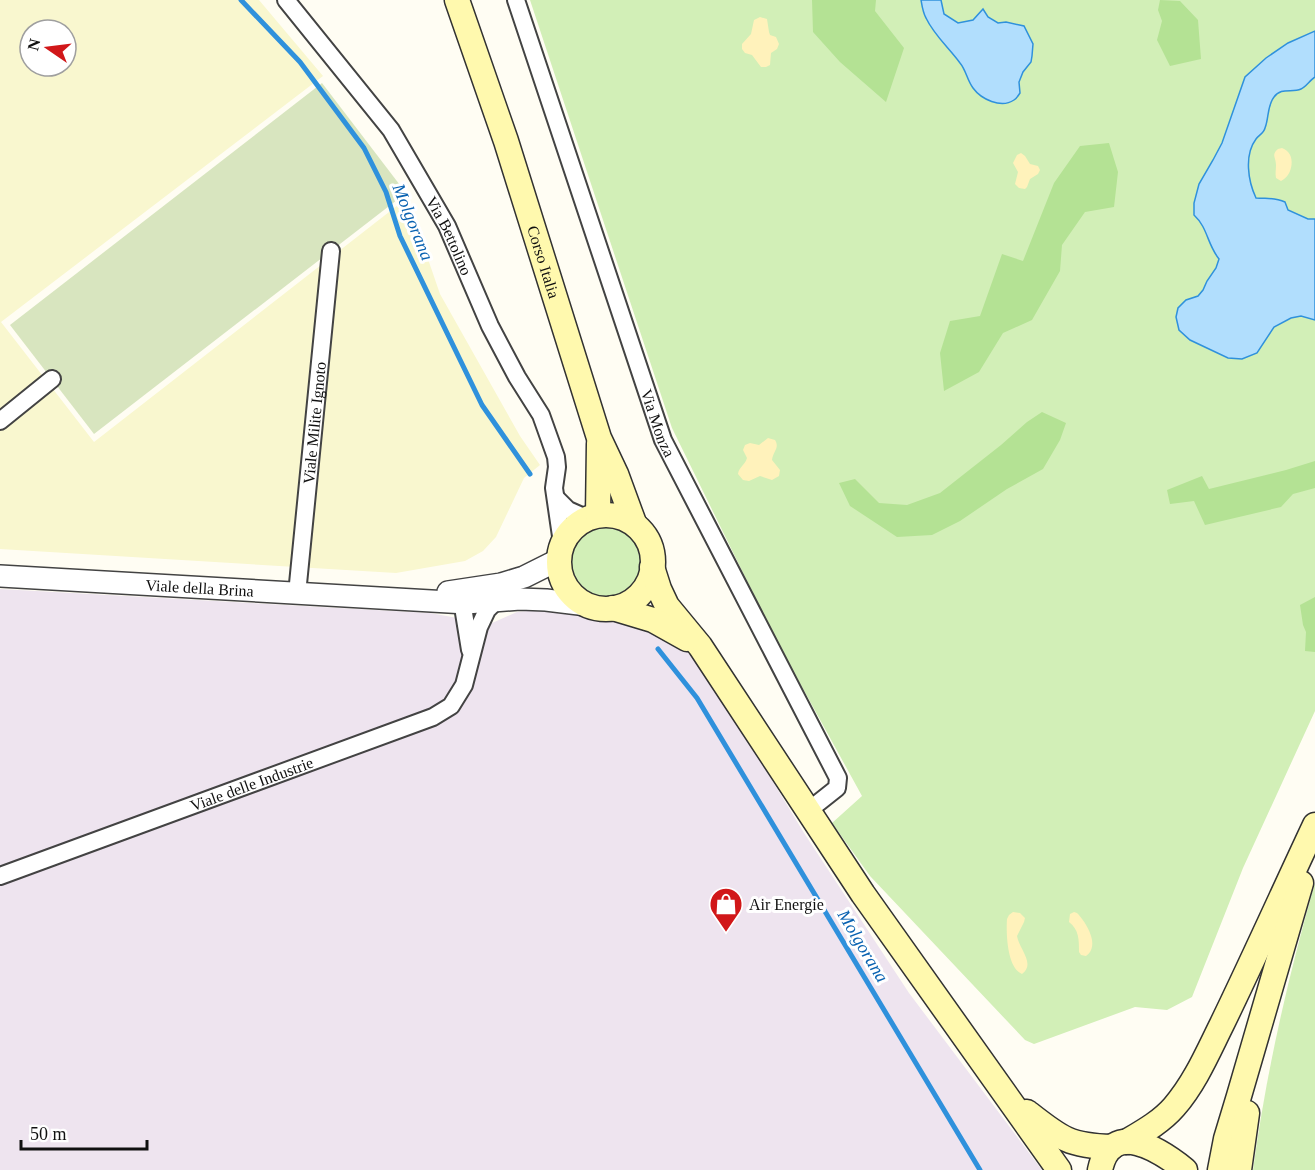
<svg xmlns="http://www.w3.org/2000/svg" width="1315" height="1170" viewBox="0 0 1315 1170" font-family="Georgia,serif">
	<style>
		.industrial { fill: #eee4ef }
		.farmland { fill: #f9f7cf; fill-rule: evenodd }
		.green { fill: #d2efb7 }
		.forest { fill: #b4e294 }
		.sand { fill: #fff2bb }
		.cemetery { fill: #d8e5bf }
		.water { fill: #b1defd; stroke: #2f91dc; stroke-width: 1.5 }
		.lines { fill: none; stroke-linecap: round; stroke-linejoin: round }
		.stream { stroke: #2f91dc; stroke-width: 5 }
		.minor-casing { stroke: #434343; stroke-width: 20 }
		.tertiary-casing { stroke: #434343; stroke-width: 24 }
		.secondary-casing { stroke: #323232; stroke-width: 27 }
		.minor { stroke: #fff; stroke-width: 16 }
		.tertiary { stroke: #fff; stroke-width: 21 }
		.secondary { stroke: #fff9ae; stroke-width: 24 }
		.labels { text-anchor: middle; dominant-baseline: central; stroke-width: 6; stroke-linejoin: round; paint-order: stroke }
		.street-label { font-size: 16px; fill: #101010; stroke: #fff }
		.poi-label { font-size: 16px; fill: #101010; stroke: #fff; text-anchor: start }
		.water-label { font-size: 18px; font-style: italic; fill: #0962b1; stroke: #fff }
	</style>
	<rect width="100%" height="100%" fill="#fffdf3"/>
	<polygon class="industrial" points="0,589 430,613 490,624 517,612 536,610 557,610 626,620 679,643 691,656 718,691 804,833 909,993 1042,1170 0,1170"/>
	<path class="farmland" d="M0 0H259L323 76 1 322 94 442 407 198 440 294 520 436 540 465 524 478 496 537 483 551 465 561 396 573 0 549ZM30 30H66V66H30Z"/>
	<g class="green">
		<polygon points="530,0 1315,0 1315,711 1243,868 1192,997 1167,1010 1135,1007 1034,1044 1025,1040 870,876 832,823 862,796 774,636 672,428"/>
		<circle cx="607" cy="562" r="36"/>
		<path d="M1315 883V1170H1253C1266 1073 1288 977 1315 883Z"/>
	</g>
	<g class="forest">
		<polygon points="812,0 876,0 875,11 904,48 886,102 840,62 813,32"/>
		<polygon points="1160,0 1180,1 1198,20 1201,59 1170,66 1157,40 1162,21 1158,10"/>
		<polygon points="1109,143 1118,172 1114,207 1085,212 1062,245 1060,271 1032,320 1003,333 979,372 944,391 940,353 950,321 980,316 1002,254 1023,261 1054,183 1080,146"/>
		<polygon points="1042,412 1066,423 1060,440 1043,469 1007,489 960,521 932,535 897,537 850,506 839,483 855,479 879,503 907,505 940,493 1001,445 1027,422"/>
		<polygon points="1315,461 1315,488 1293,494 1281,507 1205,525 1194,501 1170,504 1167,490 1202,476 1209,489 1286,470"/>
		<polygon points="1315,597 1315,652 1305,651 1306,632 1303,625 1300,605"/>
	</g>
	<g class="sand">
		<polygon points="760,17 767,19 769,32 770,35 776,37 779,44 777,49 771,53 770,65 766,67 761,67 752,55 745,53 742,49 742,44 751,34 754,20"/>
		<path d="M1282 148C1297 153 1293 176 1281 181L1276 178C1275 173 1276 170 1276 165 1276 157 1271 155 1278 149Z"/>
		<polygon points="1021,153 1025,156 1030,164 1038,166 1040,170 1038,174 1030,179 1027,187 1025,189 1019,188 1015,184 1018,172 1013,163 1017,155"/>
		<path d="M768 438 775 440C780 448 773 451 772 460L780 470 779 476 772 480 760 476 749 481 743 480 738 474C739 467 745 465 747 458L743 450 745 445 750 443 759 445Z"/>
		<path d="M1013 912 1020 913 1025 918 1024 922 1017 936C1019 949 1036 964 1022 974 1007 968 1006 933 1007 919L1009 915Z"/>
		<path d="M1074 912 1077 913C1086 922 1101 946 1086 956L1081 955 1079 952C1079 939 1079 930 1069 922L1070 914Z"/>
	</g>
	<polygon class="cemetery" points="322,83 406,193 94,434 10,325"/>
	<g class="water">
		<path d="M921 0H941L944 14 958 23 973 20 983 9 988 17 998 23 1006 22 1024 26 1033 44 1032 56 1031 62 1023 72 1019 82 1020 93C1018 96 1017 98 1014 100 1001 109 981 99 973 88 967 80 966 70 960 63 949 48 934 35 926 18 923 13 922 6 921 0Z"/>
		<path d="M1315 31V77C1310 80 1306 87 1301 89 1292 93 1281 87 1274 97 1267 106 1269 118 1265 128 1264 133 1259 135 1256 139 1244 155 1248 181 1256 198 1267 199 1274 197 1285 202L1288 210 1308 219H1315V320L1301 316 1291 318 1274 327 1257 353 1242 359 1228 358 1190 340 1179 330 1176 317 1178 308 1186 300 1198 296 1203 290 1207 281 1216 268 1219 259C1207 244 1208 228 1194 215V203L1199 184 1213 160 1222 143 1245 77 1266 58 1288 43Z"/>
	</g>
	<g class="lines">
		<g class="stream">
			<polyline points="241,0 300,62 364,148 386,192 400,236 482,405 530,474"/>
			<polyline points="658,649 697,698 980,1170"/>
		</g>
		<g class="minor-casing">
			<g id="minor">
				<path id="s1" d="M286 0 391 130 447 226 490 326 517 377 541 415 556 457 557 467 554 488 562 543"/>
				<path id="s2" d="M516 0 663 440 838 778 837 788 808 811"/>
				<polyline points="0,421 52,379"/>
				<polyline points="556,498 568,510 586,518"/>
				<path id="s3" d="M297 594 331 251"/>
				<polyline points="470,650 464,613 466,603 474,597"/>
				<path id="s4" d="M0 876 433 717 451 706 464 685 479 627 487 610 495 602"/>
			</g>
		</g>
		<g class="tertiary-casing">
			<g id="tertiary">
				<path id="s5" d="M0 576 466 603 520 599 546 600 587 605"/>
				<polyline points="448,592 501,584 524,577 558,560"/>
			</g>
		</g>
		<g class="secondary-casing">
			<g id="secondary">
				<path id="s6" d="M457 0 506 141 599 438 616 474 634 523"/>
				<circle cx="606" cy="562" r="47"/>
				<polyline points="598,515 599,444"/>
				<polyline points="652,567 659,589 667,606 700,646 863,894 1059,1170"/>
				<polyline points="613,608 653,620 687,639"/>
				<path d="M1027 1112C1060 1138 1069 1146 1112 1147"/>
				<path d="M1126 1142C1143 1132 1161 1122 1174 1107 1195 1083 1208 1052 1222 1024 1254 958 1284 891 1315 825"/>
				<path d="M1100 1170C1111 1118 1160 1150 1185 1170"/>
				<polyline points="1220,1170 1226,1139 1239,1096 1301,883"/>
				<polyline points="1239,1170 1247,1113"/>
			</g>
		</g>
		<use href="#minor" class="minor"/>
		<use href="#tertiary" class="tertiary"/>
		<use href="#secondary" class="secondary"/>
	</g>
	<defs>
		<g id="shop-pin" transform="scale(1.725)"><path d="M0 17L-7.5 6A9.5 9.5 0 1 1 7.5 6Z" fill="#d11719" stroke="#fff"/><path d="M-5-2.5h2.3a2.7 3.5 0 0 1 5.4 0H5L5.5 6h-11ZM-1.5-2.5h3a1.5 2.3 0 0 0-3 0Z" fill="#fff"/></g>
	</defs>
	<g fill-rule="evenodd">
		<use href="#shop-pin" x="726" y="904"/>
	</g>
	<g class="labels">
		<g class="street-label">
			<text stroke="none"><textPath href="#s1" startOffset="288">Via Bettolino</textPath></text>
			<text stroke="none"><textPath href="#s6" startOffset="276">Corso Italia</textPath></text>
			<text stroke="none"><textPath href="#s3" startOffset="172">Viale Milite Ignoto</textPath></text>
			<text stroke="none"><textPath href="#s2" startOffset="446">Via Monza</textPath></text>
			<text stroke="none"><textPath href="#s5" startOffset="200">Viale della Brina</textPath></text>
			<text stroke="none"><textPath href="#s4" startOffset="268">Viale delle Industrie</textPath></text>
		</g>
		<g class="poi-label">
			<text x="749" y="904">Air Energie</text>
		</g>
		<g class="water-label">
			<text transform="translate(413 222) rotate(68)">Molgorana</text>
			<text transform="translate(863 946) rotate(59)">Molgorana</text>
		</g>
	</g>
	<g transform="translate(48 48) rotate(284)"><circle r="28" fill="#ffffff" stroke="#9f9f9f" stroke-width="1.5"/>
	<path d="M0-4.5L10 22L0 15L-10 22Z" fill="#d11719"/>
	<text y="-9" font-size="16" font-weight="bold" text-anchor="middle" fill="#101010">N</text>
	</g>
	<path d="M21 1140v9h126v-9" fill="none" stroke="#101010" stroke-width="3"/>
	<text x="30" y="1140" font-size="18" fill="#101010" stroke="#ffffff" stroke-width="4.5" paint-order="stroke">50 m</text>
</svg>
